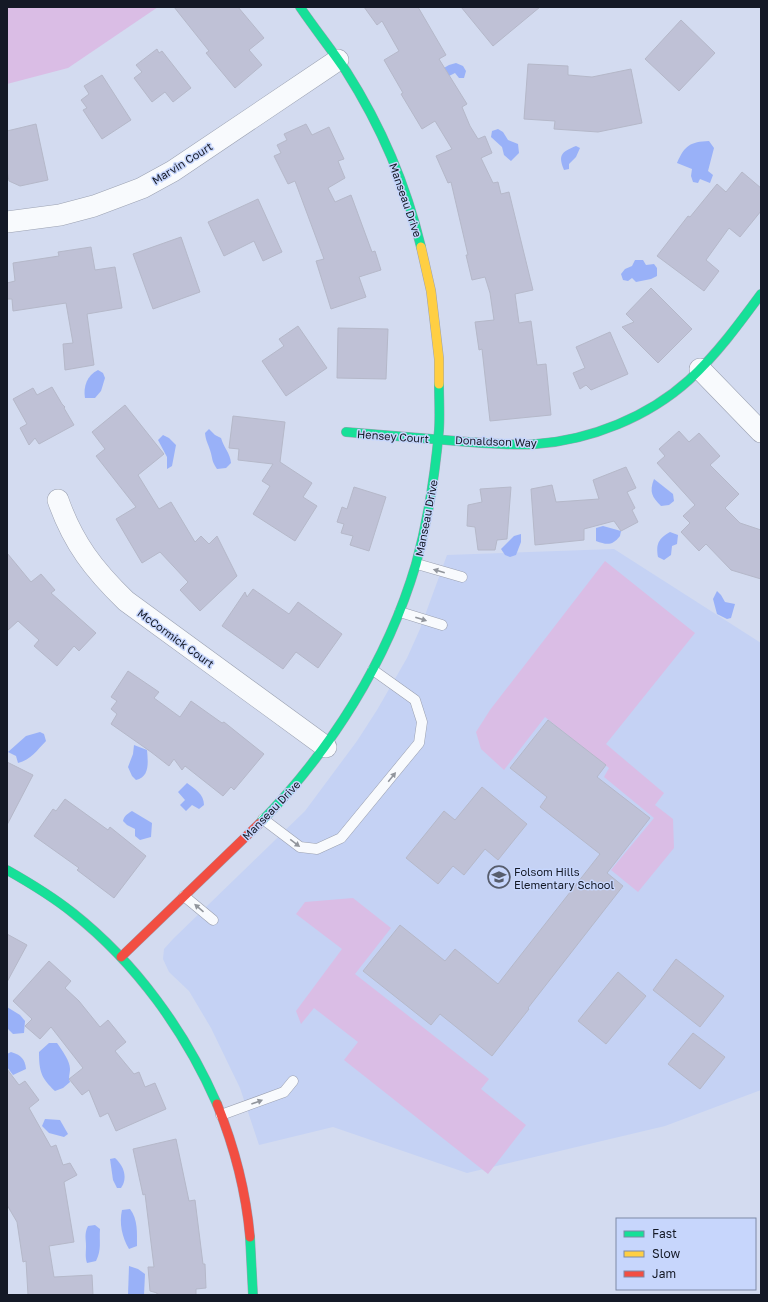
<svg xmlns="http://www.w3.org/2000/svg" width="768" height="1302" viewBox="0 0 768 1302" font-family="'Golos Text',sans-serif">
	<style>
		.built { fill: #c5d2f4 }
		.green { fill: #dabde5 }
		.water { fill: #99b1f8 }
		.building { fill: #bfc1d6; stroke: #b5b8c9 }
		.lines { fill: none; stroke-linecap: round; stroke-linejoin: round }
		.lane-casing { stroke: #9ba1b1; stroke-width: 11 }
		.street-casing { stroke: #9ba1b1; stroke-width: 22 }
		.fast-casing { stroke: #9ba1b1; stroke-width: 10 }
		.slow-casing { stroke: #9ba1b1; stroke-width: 10 }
		.jam-casing { stroke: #9ba1b1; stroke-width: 10 }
		.lane { stroke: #f8fafd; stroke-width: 10 }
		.street { stroke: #f8fafd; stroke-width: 21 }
		.fast { stroke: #16e098; stroke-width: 9 }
		.slow { stroke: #ffcf43; stroke-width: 9 }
		.jam { stroke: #f24e42; stroke-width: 9 }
		.oneway { fill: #91959c }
		.labels { text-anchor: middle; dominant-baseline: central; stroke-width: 3; stroke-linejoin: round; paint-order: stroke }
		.street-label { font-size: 11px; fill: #141926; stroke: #c7d6fc }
		.poi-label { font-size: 11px; fill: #141926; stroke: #c7d6fc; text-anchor: start }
	</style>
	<rect width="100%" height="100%" fill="#d3dbf0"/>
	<polygon class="built" points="614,549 761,643 761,1090 665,1126 467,1173 333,1127 259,1145 240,1088 211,1028 189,991 169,972 163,959 164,949 173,939 305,811 357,741 377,710 407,658 420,629 447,555"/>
	<g class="green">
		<polygon points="7,7 158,7 68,68 7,84"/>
		<polygon points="605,561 695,633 606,744 664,793 655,805 673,819 674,848 638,892 611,870 654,818 604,777 609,768 545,717 504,770 481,749 476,732 490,710"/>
		<polygon points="353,898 391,928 355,974 489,1079 481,1089 526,1125 488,1174 344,1060 358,1042 314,1008 301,1024 296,1011 342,949 296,914 305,902"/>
	</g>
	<g class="water">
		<polygon points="456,63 463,66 466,71 464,78 459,78 455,73 441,80 437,72 449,65"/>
		<polygon points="498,129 503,132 508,140 518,144 519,153 511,161 504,155 502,147 491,137 492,131"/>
		<path d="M709 141 714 148 708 171 713 175 710 183 700 179 698 183 693 182 691 176 692 169 677 163C685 145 690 142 709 141Z"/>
		<path d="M576 146 580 148 576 157 569 164V169L564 170C558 155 561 152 576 146Z"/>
		<polygon points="635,260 643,260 646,265 654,264 657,268 657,276 651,279 636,282 632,278 628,281 623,280 621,274 625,269 632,266"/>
		<path d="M98 370 103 373 105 378 101 391 95 398H85C83 387 87 375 98 370Z"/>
		<path d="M209 429 215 435 221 438C224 448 230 453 231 463L226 468 217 469C211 460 213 459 210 450 208 443 206 442 205 433Z"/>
		<polygon points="163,435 169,438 176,445 172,466 167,469 167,457 158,440"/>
		<path d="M654 479 673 494 674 501 669 505 661 506C652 497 649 492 654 479Z"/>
		<path d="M603 526 621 531 620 536C612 546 607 545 596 541V528Z"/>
		<path d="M670 532 678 535 677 544 672 546 671 555 664 560 658 557C656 544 658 539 670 532Z"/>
		<polygon points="521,534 521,542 516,555 510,557 505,555 501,549 514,536"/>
		<polygon points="717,591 721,595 725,602 735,604 731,618 727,619 717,614 713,599"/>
		<path d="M40 732 44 734 46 741C37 750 31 760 18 763L16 756 8 752 26 736Z"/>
		<path d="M134 745 147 750C148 762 150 777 136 780L132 776 128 767 133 754Z"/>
		<path d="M187 783C195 789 204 794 204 805L199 809 192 805 186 811 180 805 185 800 178 792Z"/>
		<path d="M132 811 152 823 151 837 140 840 135 836V829L127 825 123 821C124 816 127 814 132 811Z"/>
		<polygon points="7,1007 20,1015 25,1021 24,1033 13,1034 7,1028"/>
		<path d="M49 1043H57C62 1050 70 1061 70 1069 70 1074 68 1077 70 1082L63 1088 55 1091C41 1078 39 1071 39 1052Z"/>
		<path d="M11 1052C21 1055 25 1059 26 1069L13 1075 7 1067V1054Z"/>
		<polygon points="45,1119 60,1120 68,1134 64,1137 49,1133 42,1126"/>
		<path d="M115 1158C124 1166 128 1178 121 1188H117L113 1180 110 1159Z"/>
		<path d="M130 1209C138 1219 137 1233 137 1246L129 1249C122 1237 119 1223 122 1210Z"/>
		<path d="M95 1225 100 1229C99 1242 102 1249 96 1261L87 1263C85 1257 86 1253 86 1246 86 1239 84 1234 88 1226Z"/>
		<polygon points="129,1266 138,1269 145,1274 144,1295 128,1295"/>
	</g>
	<g class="building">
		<polygon points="174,7 238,7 264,38 249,50 262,65 235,88 206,53 209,51"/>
		<polygon points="364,7 418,7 446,55 439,59 467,104 462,107 470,126 478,139 485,136 492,153 481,158 493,183 498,182 501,194 509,192 533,290 515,294 519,323 531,321 537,365 546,364 551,415 490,421 482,349 479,350 475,322 494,320 490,293 485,277 472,280 466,255 468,255 451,182 448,183 436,156 452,149 435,121 422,129 401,94 403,93 384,60 399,51 382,21 377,25"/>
		<polygon points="461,7 540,7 493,46"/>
		<polygon points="681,20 715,53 679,91 645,59"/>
		<polygon points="157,49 159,53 162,51 191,88 173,102 165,92 152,102 134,78 142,72 136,65"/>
		<polygon points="528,64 568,66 568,75 592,77 631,69 642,123 598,132 554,129 555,121 524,119"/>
		<polygon points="102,75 131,120 102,139 83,110 87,108 81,100 89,94 84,86"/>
		<polygon points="36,124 48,180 20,186 9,181 7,171 7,131"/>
		<polygon points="306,124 312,135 329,127 344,159 338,161 345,178 328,188 335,202 351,195 372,252 375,251 381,270 359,277 366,297 331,309 316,261 324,259 295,181 288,184 274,156 281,153 277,145 287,140 284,134"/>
		<polygon points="742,172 761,188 761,211 740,237 729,228 706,260 719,271 704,291 657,256 688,216 690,217 717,184 726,192"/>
		<polygon points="258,199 282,252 263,261 254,241 224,256 208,222"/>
		<polygon points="181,237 200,292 153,309 133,254"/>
		<polygon points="91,247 95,270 115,267 122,308 87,314 94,365 65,370 63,344 73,343 66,303 13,311 12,299 7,299 7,283 15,281 13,263 59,256 58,252"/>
		<polygon points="651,288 692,329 658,363 622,327 634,322 626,314"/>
		<polygon points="298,326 327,368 286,396 262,361 284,346 279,339"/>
		<polygon points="338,328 388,329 386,379 337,378"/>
		<polygon points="610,332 628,374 591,390 586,385 580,389 573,373 585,368 576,347"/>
		<polygon points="52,387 62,404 65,407 64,408 74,425 39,444 35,438 29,445 20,428 27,424 13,399 33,388 37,395"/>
		<polygon points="125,405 164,454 138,475 159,509 171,502 195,542 201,536 209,544 217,536 237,576 200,611 180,590 188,582 160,552 142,563 116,519 136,507 96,456 105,449 92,432"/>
		<polygon points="233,416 285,422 280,462 312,483 303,497 317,506 295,541 253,514 270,486 262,481 273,464 238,460 239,449 229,448"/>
		<polygon points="679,431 689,442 699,433 720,456 710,465 739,494 725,508 740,523 761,530 761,579 731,570 706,544 699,551 681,532 690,523 683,516 695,505 657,463 665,456 659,449"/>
		<polygon points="626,467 636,488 627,492 635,508 632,510 638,522 621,531 614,521 584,529 584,540 535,545 531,489 552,485 556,502 599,499 593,480"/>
		<polygon points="354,487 386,497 369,551 350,545 353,536 341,533 344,524 337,522 342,507 347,509"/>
		<polygon points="511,487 507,539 497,540 495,550 478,550 475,527 467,526 468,505 482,502 480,489"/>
		<polygon points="7,553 31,582 41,574 55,590 51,593 96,633 79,651 74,646 57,666 34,646 39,640 18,621 7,631"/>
		<polygon points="253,589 289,614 298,602 342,634 318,668 296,652 283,669 222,626 245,592 247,597"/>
		<polygon points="128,671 159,692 154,698 180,717 191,701 222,723 224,722 264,754 234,790 231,787 223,796 185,766 182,770 174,759 169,766 151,752 111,724 117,714 111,709 117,701 111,697"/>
		<polygon points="548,720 606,765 597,777 650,818 607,873 623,886 528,1008 529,1009 492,1056 440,1014 431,1025 363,971 400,925 445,961 455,949 498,984 600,854 540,807 547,797 510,768"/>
		<polygon points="7,762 33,775 7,825"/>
		<polygon points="482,787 527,824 498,860 485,849 464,875 453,866 438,884 406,858 444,811 455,820"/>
		<polygon points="65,799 108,830 110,827 146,856 114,898 77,870 79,868 34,836 53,809 56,811"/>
		<polygon points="7,934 27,945 7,982"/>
		<polygon points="676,959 724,996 700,1027 653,990"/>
		<polygon points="49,961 71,981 65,988 79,1001 100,1027 108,1020 126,1042 115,1051 134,1074 139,1072 145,1087 155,1083 166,1109 116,1131 108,1113 100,1117 89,1090 82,1095 69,1079 83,1068 51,1027 40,1039 25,1026 32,1019 13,1001"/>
		<polygon points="618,972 646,996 606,1044 578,1021"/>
		<polygon points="693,1033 725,1057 700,1089 668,1064"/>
		<polygon points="7,1069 19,1085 25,1081 39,1100 29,1108 51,1147 56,1145 63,1165 70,1163 77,1175 64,1182 74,1242 49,1246 54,1277 92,1275 93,1295 28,1295 26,1261 23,1262 17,1222 7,1205"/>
		<polygon points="176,1139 189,1201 195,1200 203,1264 205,1264 206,1288 196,1289 196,1295 157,1295 157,1293 150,1291 148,1267 154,1267 145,1194 143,1195 133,1149"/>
	</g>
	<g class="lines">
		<g class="lane-casing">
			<g id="lane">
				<polyline points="417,564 462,577"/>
				<polyline points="400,612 442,625"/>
				<polyline points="263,819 300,847 317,849 341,838 419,743 422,722 415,700 373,670"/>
				<polyline points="184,896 213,920"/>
				<polyline points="221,1115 284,1092 293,1081"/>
			</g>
		</g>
		<g class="street-casing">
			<g id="street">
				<polyline points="7,222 60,215 94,206 142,188 173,171 338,60"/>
				<polyline points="700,369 761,432"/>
				<path d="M58 500C73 543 94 570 126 601L326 747"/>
			</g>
		</g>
		<g class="fast-casing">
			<g id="fast">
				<path d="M300 7C315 29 331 49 346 71 381 126 406 184 421 247"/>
				<path d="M346 432C383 435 420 438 457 441 483 443 510 446 536 444 591 440 648 417 689 380 717 354 739 324 761 294"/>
				<path d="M260 823C331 750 387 662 416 564 428 520 435 475 439 430 440 415 439 399 439 384"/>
				<path d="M7 870C30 883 53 897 73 913 136 963 185 1031 217 1104"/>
				<polyline points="250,1237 253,1295"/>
			</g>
		</g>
		<g class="slow-casing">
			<polyline id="slow" points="421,247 431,291 439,359 439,384"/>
		</g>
		<g class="jam-casing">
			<g id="jam">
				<polyline points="121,957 260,823"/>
				<path d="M217 1104C234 1146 246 1192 250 1237"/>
			</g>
		</g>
		<use href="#lane" class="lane"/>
		<use href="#street" class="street"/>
		<use href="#fast" class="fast"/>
		<use href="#slow" class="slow"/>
		<use href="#jam" class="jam"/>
	</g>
	<defs><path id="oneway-solid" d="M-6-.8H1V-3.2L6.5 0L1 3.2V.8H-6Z"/></defs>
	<g class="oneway">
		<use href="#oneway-solid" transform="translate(439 571) rotate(-164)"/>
		<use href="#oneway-solid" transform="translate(421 619) rotate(18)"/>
		<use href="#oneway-solid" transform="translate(392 777) rotate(-51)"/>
		<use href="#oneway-solid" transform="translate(295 843) rotate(37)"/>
		<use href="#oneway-solid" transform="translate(199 908) rotate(-139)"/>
		<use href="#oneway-solid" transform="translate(257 1102) rotate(-20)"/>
	</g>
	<defs>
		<g id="school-ring" transform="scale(1.15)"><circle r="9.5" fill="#c7d6fc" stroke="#575d6d" stroke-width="1.5"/><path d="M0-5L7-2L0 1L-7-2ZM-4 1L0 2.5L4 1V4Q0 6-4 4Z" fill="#575d6d"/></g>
	</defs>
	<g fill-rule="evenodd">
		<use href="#school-ring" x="499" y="877"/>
	</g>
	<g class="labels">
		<g class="street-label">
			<text transform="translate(182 163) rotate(-32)">Marvin Court</text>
			<text transform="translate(406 200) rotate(71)">Manseau Drive</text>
			<text transform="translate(393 436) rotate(4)">Hensey Court</text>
			<text transform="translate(496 441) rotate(2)">Donaldson Way</text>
			<text transform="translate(426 518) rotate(-79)">Manseau Drive</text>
			<text transform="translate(176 638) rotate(36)">McCormick Court</text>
			<text transform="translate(271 810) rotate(-46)">Manseau Drive</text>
		</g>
		<g class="poi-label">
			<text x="514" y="871">Folsom Hills<tspan x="514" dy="13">Elementary School</tspan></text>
		</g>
	</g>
	<rect width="768" height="1302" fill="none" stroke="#141926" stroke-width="16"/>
	<rect x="616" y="1218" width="140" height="72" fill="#c7d6fc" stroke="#7f8aa6"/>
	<rect x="624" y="1231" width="20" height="6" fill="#16e098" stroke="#7f8aa6"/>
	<text x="652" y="1238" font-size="12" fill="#141926">Fast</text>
	<rect x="624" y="1251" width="20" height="6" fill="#ffcf43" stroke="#7f8aa6"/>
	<text x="652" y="1258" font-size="12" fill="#141926">Slow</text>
	<rect x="624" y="1271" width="20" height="6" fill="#f24e42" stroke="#7f8aa6"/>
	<text x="652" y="1278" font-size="12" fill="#141926">Jam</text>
</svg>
